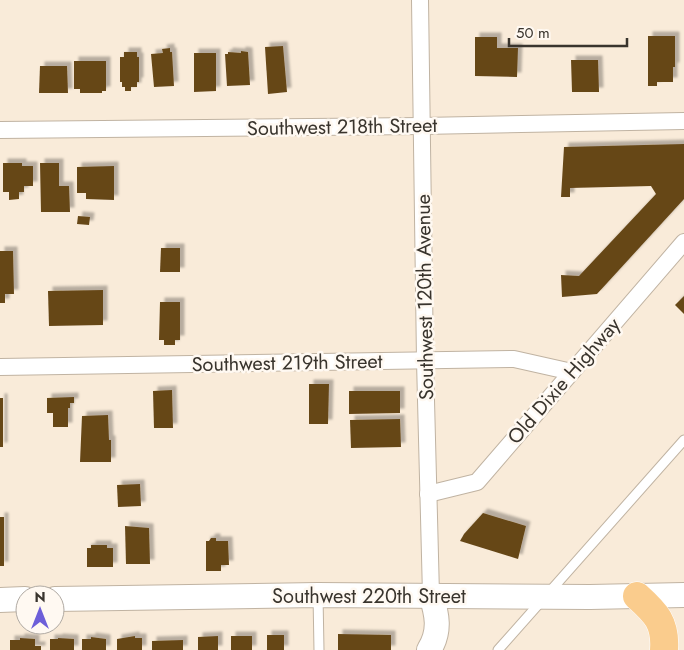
<svg xmlns="http://www.w3.org/2000/svg" width="684" height="650" viewBox="0 0 684 650" font-family="Jost,sans-serif">
	<style>
		.building { fill: #664718; filter: url(#shadow) }
		.lines { fill: none; stroke-linecap: round; stroke-linejoin: round }
		.lane-casing { stroke: #c0b3a2; stroke-width: 11 }
		.street-casing { stroke: #c0b3a2; stroke-width: 18 }
		.secondary-casing { stroke: #c0b3a2; stroke-width: 26 }
		.highway-casing { stroke: #fff; stroke-width: 29 }
		.lane { stroke: #fff; stroke-width: 9 }
		.street { stroke: #fff; stroke-width: 16 }
		.secondary { stroke: #fff; stroke-width: 24 }
		.highway { stroke: #facc8d; stroke-width: 28 }
		.labels { text-anchor: middle; dominant-baseline: central; stroke-width: 5; stroke-linejoin: round; paint-order: stroke }
		.street-label { font-size: 20px; fill: #39342d; stroke: #fff9f2 }
	</style>
	<defs>
		<filter id="shadow"><feDropShadow dx="4.5" dy="-4.5" stdDeviation="1" flood-color="#0004"/></filter>
	</defs>
	<rect width="100%" height="100%" fill="#f9ebd9"/>
	<g class="building">
		<polygon points="648,36 675,36 675,67 673,67 673,82 657,82 657,86 648,86"/>
		<polygon points="475,37 497,37 497,48 518,48 517,77 475,76"/>
		<polygon points="283,46 287,92 268,94 265,47"/>
		<polygon points="170,48 170,52 172,52 174,86 154,87 151,54 163,53 162,49"/>
		<polygon points="241,51 248,52 250,85 227,86 225,54 228,54 228,52 241,53"/>
		<polygon points="124,52 137,52 137,57 139,57 139,82 137,82 137,87 131,87 131,91 125,91 125,87 122,87 122,82 120,82 120,57 124,57"/>
		<polygon points="194,53 216,53 216,91 194,92"/>
		<polygon points="571,60 598,60 599,92 572,92"/>
		<polygon points="74,61 106,61 106,91 102,91 102,93 80,93 80,89 74,89"/>
		<polygon points="40,66 67,66 68,93 39,93"/>
		<polygon points="684,144 684,199 597,294 562,297 561,275 579,276 656,194 651,186 570,188 570,197 561,197 564,147"/>
		<polygon points="3,163 22,163 22,166 33,166 33,186 24,186 24,192 19,192 19,199 9,200 9,192 3,192"/>
		<polygon points="40,163 59,163 59,186 69,186 70,212 41,212"/>
		<polygon points="114,166 114,200 86,199 86,193 77,193 77,167"/>
		<polygon points="78,216 90,217 89,225 77,224"/>
		<polygon points="161,248 180,248 180,272 160,272"/>
		<polygon points="0,251 13,251 14,294 5,294 5,303 0,303"/>
		<polygon points="103,290 103,325 49,326 48,291"/>
		<polygon points="684,296 684,314 675,305"/>
		<polygon points="160,302 180,302 180,340 175,340 175,345 164,345 164,340 159,340"/>
		<polygon points="309,384 329,384 328,424 309,424"/>
		<polygon points="172,390 173,428 154,428 153,391"/>
		<polygon points="349,391 400,391 400,413 349,414"/>
		<polygon points="74,397 74,403 70,403 70,408 68,408 68,427 53,427 53,413 47,413 47,398"/>
		<rect x="0" y="398" width="3" height="49"/>
		<polygon points="108,415 109,440 111,440 111,462 80,462 82,416"/>
		<polygon points="400,419 401,447 351,448 350,420"/>
		<polygon points="140,484 141,506 118,507 117,485"/>
		<polygon points="483,513 526,526 518,559 460,541 464,534"/>
		<rect x="0" y="517" width="4" height="49"/>
		<polygon points="125,526 149,528 150,564 126,564"/>
		<polygon points="211,538 216,538 216,541 228,541 229,565 221,565 221,571 206,571 206,541 209,541"/>
		<polygon points="91,545 107,545 107,548 113,548 113,567 87,567 87,548 91,548"/>
		<polygon points="338,634 391,635 391,650 338,650"/>
		<rect x="267" y="635" width="17" height="15"/>
		<polygon points="135,636 135,638 142,638 142,650 117,650 117,639"/>
		<polygon points="218,636 218,650 198,650 198,637"/>
		<rect x="231" y="636" width="21" height="14"/>
		<polygon points="91,637 106,639 106,650 82,650 82,639 91,639"/>
		<polygon points="20,638 35,639 35,646 41,646 41,650 10,650 10,640 20,640"/>
		<polygon points="58,638 74,639 74,650 50,650 50,639 58,639"/>
		<polygon points="183,640 183,650 152,650 152,641"/>
	</g>
	<g class="lines">
		<g class="lane-casing">
			<g id="lane">
				<polyline points="318,595 319,650"/>
				<polyline points="498,650 684,440"/>
			</g>
		</g>
		<g class="street-casing">
			<g id="street">
				<polyline points="420,0 425,361 431,595"/>
				<polyline points="0,130 422,126 684,121"/>
				<polyline points="0,367 514,359 572,372"/>
				<polyline points="428,494 477,482 684,242"/>
			</g>
		</g>
		<g class="secondary-casing">
			<g id="secondary">
				<polyline points="55,599 318,595 590,597 684,595"/>
				<polyline points="0,600 25,599"/>
				<path d="M429 650C441 631 437 614 431 595"/>
			</g>
		</g>
		<g class="highway-casing">
			<path id="highway" d="M637 596C656 613 666 623 664 650"/>
		</g>
		<use href="#lane" class="lane"/>
		<use href="#street" class="street"/>
		<use href="#secondary" class="secondary"/>
		<use href="#highway" class="highway"/>
	</g>
	<g class="labels">
		<g class="street-label">
			<text transform="translate(342 127) rotate(-1)">Southwest 218th Street</text>
			<text transform="translate(425 297) rotate(-91)">Southwest 120th Avenue</text>
			<text transform="translate(287 363) rotate(-1)">Southwest 219th Street</text>
			<text transform="translate(564 381) rotate(-49)">Old Dixie Highway</text>
			<text x="369" y="596">Southwest 220th Street</text>
		</g>
	</g>
	<g transform="translate(40 610)"><circle r="24" fill="#fff9f2" stroke="#b0aaa3"/>
	<path d="M0-4L9 19L0 12L-9 19Z" fill="#6d5fd9"/>
	<text y="-8" font-size="14" font-weight="bold" text-anchor="middle" fill="#39342d">N</text>
	</g>
	<path d="M509 38v8h118v-8" fill="none" stroke="#39342d" stroke-width="2.5"/>
	<text x="516" y="38" font-size="15" fill="#39342d" stroke="#fff9f2" stroke-width="4" paint-order="stroke">50 m</text>
</svg>
